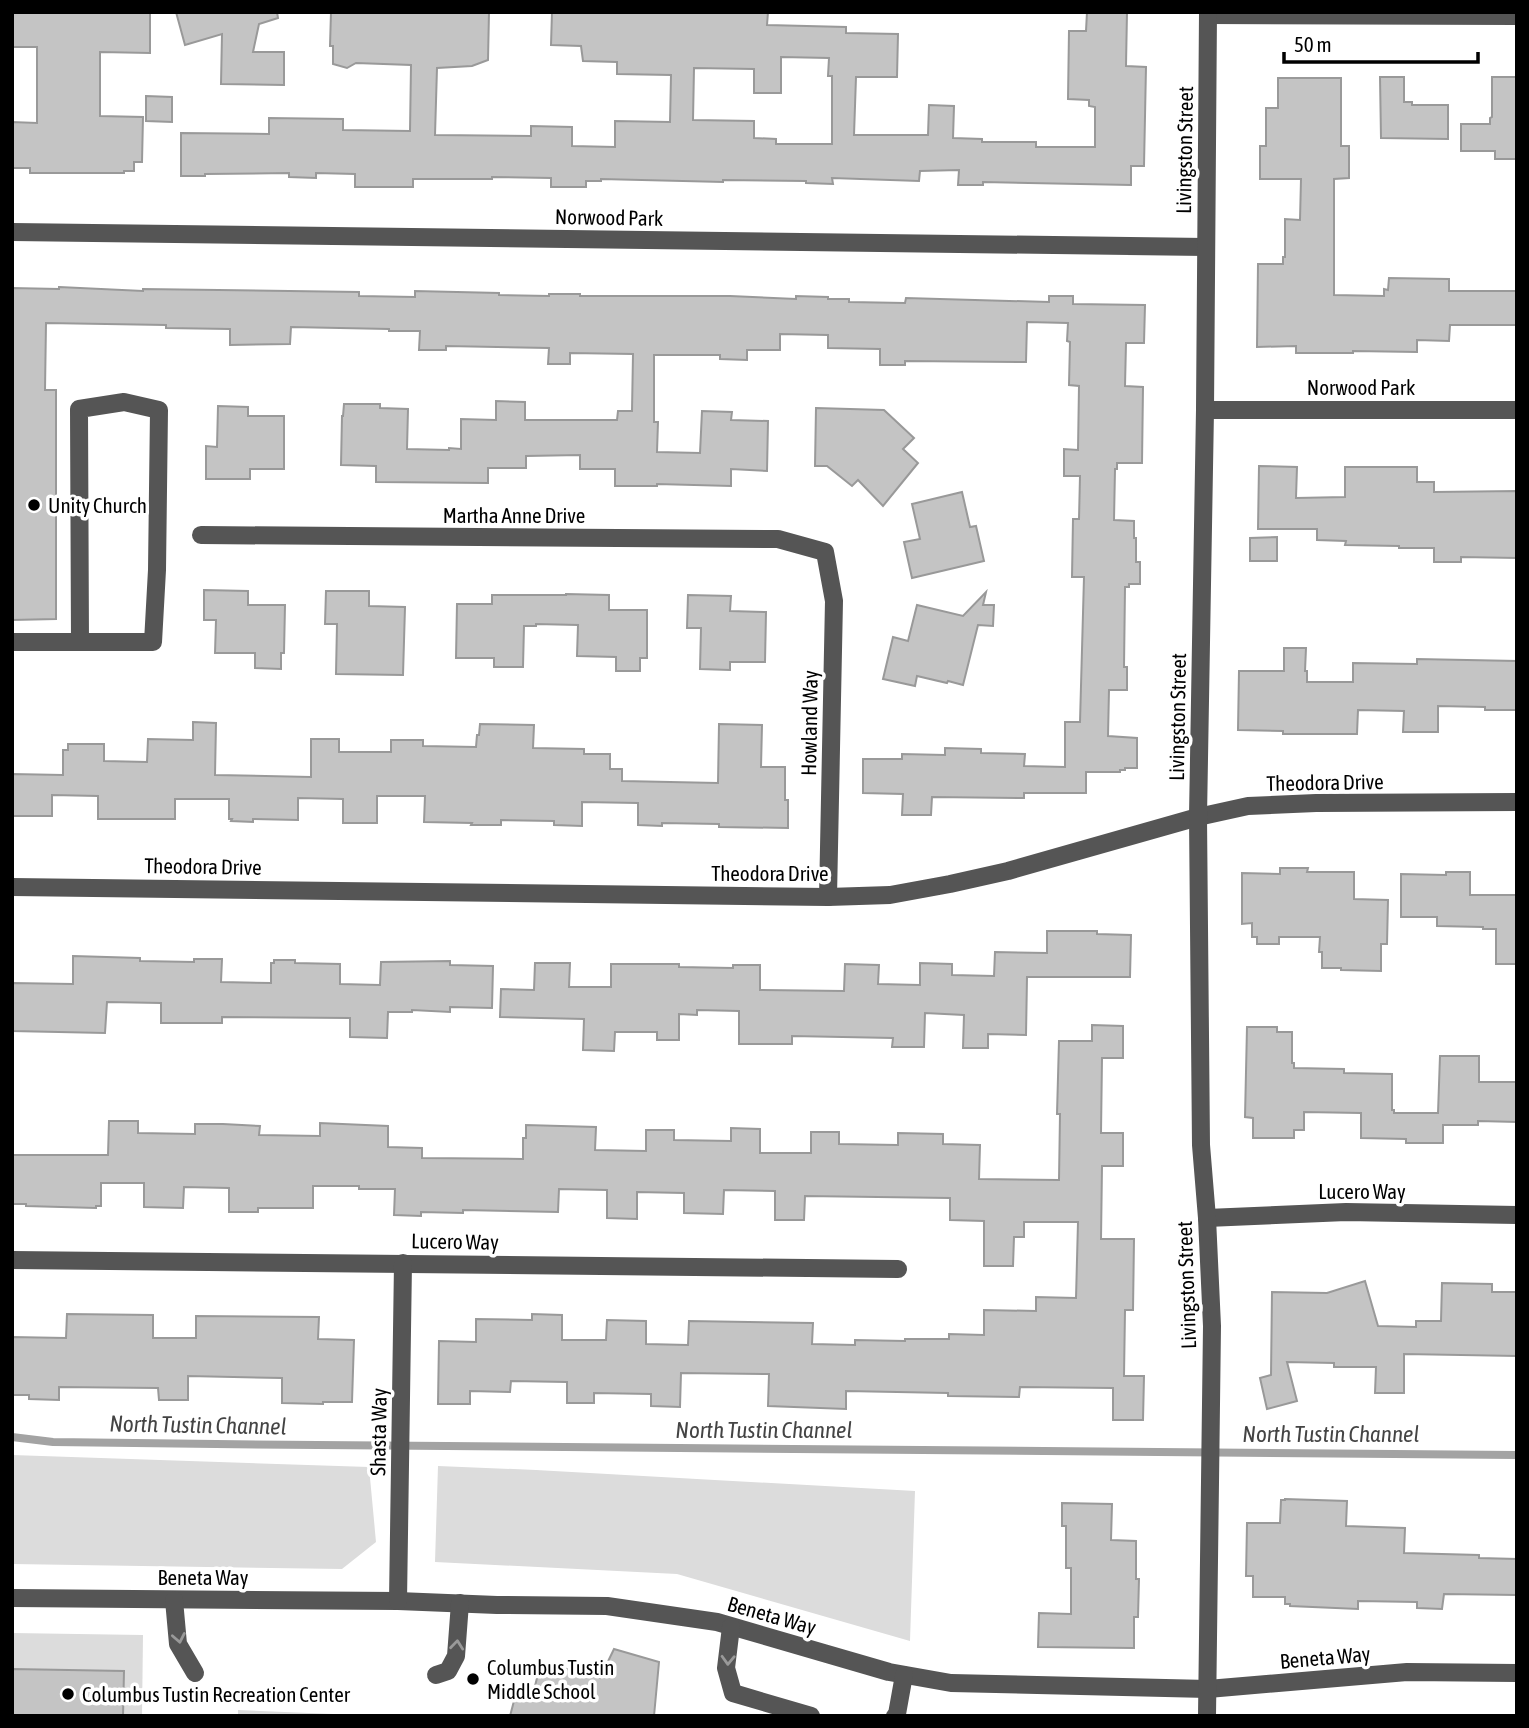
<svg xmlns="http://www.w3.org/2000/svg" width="1529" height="1728" viewBox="0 0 1529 1728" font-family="'Asap Condensed',sans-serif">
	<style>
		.green { fill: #dcdcdc }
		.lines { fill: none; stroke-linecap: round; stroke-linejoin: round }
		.stream { stroke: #a3a3a3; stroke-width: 8 }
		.building { fill: #c4c4c4; stroke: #999; stroke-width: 2; fill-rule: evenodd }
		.minor { stroke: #555; stroke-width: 18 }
		.oneway { stroke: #999 }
		.poi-dot { fill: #000; stroke: #fff; stroke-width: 2.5 }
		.labels { text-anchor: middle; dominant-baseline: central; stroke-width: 7; stroke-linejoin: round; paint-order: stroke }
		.street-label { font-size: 21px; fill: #000; stroke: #fff }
		.poi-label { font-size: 21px; fill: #000; stroke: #fff; text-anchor: start }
		.water-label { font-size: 23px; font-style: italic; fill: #444; stroke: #fff }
	</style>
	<rect width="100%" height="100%" fill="#fff"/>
	<g class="green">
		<polygon points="12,1455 369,1467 376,1542 342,1569 12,1564"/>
		<polygon points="438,1466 536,1470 915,1491 910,1641 677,1574 435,1562"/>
		<polygon points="12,1633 143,1635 142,1716 12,1716"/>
		<polygon points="238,1710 358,1715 238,1716"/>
	</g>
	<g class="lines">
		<path class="stream" d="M12 1437 53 1442C541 1448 1029 1455 1517 1455"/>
	</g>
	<g class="building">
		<polygon points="12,12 150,12 150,53 100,52 100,116 143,117 142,162 134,162 134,171 124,171 124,173 30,173 30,168 12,168 12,122 37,123 37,47 12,47"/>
		<polygon points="176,12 277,12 278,18 259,24 253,52 284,52 284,85 221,84 222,34 185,45"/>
		<path d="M331 12H489L488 60 472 66 437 68 435 135 531 136V126L572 127V146L615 147V121L670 122 671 75 617 74V62L583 61 581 46 551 45 552 12H768L767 25 846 27V33L898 34 897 77H856L854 135H928L929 105 954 106 953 138 982 139V142H1036V147H1095V107L1089 106V100L1068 99 1069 31H1086L1087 12H1127L1126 66 1146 67 1144 166H1131V185L983 182V185H958L959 170 920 171 919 181 832 178 833 184 806 183V181L723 180V182L601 179V181H586V187H551V178L492 177V179H413V187H355V174L316 173V178L289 177V173L205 174V176H181V133L269 134V118L343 119V130L410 131 411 65 356 63 347 68 333 64V46H330ZM781 57 829 58 828 76H832V144H776V139L754 138V121L693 120 694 68 754 69V93H781Z"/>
		<polygon points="1380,77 1404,77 1404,102 1412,102 1412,105 1448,105 1448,139 1381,138"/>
		<polygon points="1492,77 1517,77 1517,159 1495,159 1495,151 1461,151 1461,124 1490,124 1490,118 1492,117"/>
		<polygon points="1278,78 1341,78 1341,146 1349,146 1349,178 1334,179 1334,295 1384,296 1384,289 1388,290 1389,278 1449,279 1449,291 1517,291 1517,325 1450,325 1449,341 1417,340 1417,352 1353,351 1353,353 1296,353 1296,346 1257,347 1258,264 1283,264 1283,257 1285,257 1285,219 1300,220 1301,179 1260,179 1260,146 1266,146 1266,108 1278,108"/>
		<polygon points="146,96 172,97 172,122 146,121"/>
		<polygon points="59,287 143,291 143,289 359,292 359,296 415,297 415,291 499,293 499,295 549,296 549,294 580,294 580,296 730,296 796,299 796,296 828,297 828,299 849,299 849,302 905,303 906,298 1049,302 1049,296 1073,296 1073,304 1145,305 1144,343 1126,343 1125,386 1143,387 1142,463 1117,463 1117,469 1115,469 1114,520 1134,521 1134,538 1136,538 1136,562 1140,562 1140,584 1129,584 1129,587 1125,587 1124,667 1127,667 1127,690 1109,690 1108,736 1137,738 1137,768 1125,768 1125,770 1120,770 1120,772 1086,772 1086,793 1024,793 1024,798 932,797 931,815 902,815 903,794 863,793 863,759 902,759 902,754 945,755 945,748 981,749 981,753 1025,754 1024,766 1065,767 1065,722 1080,722 1084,577 1072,577 1073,519 1079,519 1080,476 1064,476 1064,449 1078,450 1079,386 1069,385 1070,342 1067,341 1068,323 1027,322 1026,362 905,361 905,365 880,365 880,349 828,348 828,335 780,334 780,350 747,350 747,360 720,359 720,355 654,355 654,422 658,422 657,452 700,453 702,411 732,412 731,420 768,421 767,471 731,469 731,486 657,484 657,486 615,486 615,469 580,469 580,455 526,456 526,468 488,468 488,483 376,482 376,466 341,465 342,416 343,416 344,404 380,404 380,408 408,409 407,449 449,450 449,448 461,449 461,419 496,420 496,401 525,402 525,420 617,420 618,411 632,411 633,354 570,353 570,364 548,364 549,348 446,346 446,350 419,350 420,331 389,331 389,329 291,327 290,344 230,345 230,329 166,328 166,325 46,323 45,390 56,390 56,619 12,620 12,288 59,289"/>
		<polygon points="218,406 248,407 248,416 284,416 284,469 250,469 250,479 206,479 206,446 217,447"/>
		<polygon points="816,408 884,410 914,438 903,449 918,463 883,506 858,480 852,486 827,466 815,466"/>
		<polygon points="1259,466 1297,467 1296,498 1345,497 1345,467 1417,467 1417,482 1434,482 1434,492 1517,491 1517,558 1461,557 1461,562 1434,562 1434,548 1399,548 1399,546 1345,545 1346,541 1317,540 1317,529 1258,529"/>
		<polygon points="962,492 970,527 976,526 984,561 912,578 904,542 920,539 912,504"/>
		<polygon points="1277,537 1277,561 1250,561 1250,538"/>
		<polygon points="204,590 248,591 248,605 285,605 284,653 281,653 281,669 255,668 255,653 215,653 216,620 204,620"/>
		<polygon points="326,591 369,591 369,606 405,607 403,675 336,674 337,624 325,624"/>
		<polygon points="986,592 983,605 994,605 993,626 978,625 963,685 948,681 947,683 917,676 915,686 883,679 893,637 908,641 917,605 963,616"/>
		<polygon points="566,594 609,595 609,610 647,610 647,658 640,658 640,671 616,671 616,657 577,656 578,625 536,624 536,626 524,626 523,667 494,667 494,658 456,658 457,604 492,604 492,595 566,595"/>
		<polygon points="688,595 731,596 730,611 766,612 765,662 730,662 730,670 700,669 701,628 687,628"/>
		<polygon points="1284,648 1306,648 1305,671 1307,671 1307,682 1353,682 1353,663 1417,664 1417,659 1517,661 1517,710 1485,710 1485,707 1438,706 1438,732 1403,732 1404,711 1358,710 1357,734 1283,734 1283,731 1238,730 1239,671 1284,671"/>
		<polygon points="193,722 216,723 215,775 311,777 311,739 339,739 339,752 391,752 391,740 423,740 423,746 476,747 477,735 479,735 480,724 534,725 533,748 584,749 584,754 610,754 610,769 622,769 622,781 718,783 719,724 762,725 761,767 785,767 785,800 788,800 788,828 719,827 719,824 662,823 662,826 638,825 638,803 582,802 582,826 554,825 554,821 501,820 501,825 471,825 472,823 424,822 425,796 377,796 377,823 343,823 343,799 298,798 298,820 253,819 253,822 231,821 232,819 229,819 229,799 175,799 175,819 98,819 98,796 52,795 52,816 12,816 12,774 63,775 63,750 68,750 68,744 104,744 104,761 147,762 148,739 193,740"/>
		<polygon points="1280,868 1308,868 1307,872 1354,872 1354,899 1388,900 1387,944 1381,944 1381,971 1341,970 1341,968 1322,968 1322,952 1319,952 1320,937 1279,937 1279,944 1257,944 1257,937 1252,937 1252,923 1242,924 1242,873 1280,874"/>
		<polygon points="1446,872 1470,872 1470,895 1517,895 1517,964 1496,964 1496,929 1483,929 1483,927 1437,926 1437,917 1401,917 1401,874 1446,875"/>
		<polygon points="1047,931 1097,931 1097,934 1131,935 1130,977 1027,977 1026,1035 988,1034 988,1048 963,1048 964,1015 925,1013 924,1047 892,1047 893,1038 792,1036 792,1044 739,1044 739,1011 697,1010 697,1015 679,1014 679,1040 657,1040 657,1032 615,1032 614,1051 583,1050 584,1019 500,1017 501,989 534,990 535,963 570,963 569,987 611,987 611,964 679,964 679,967 733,968 733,965 760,965 760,990 844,991 845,964 879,965 878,984 920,985 920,963 952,964 952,975 994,976 995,952 1047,953"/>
		<polygon points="73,956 140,958 140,961 194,962 194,959 222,959 221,982 271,983 271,963 274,963 274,960 295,960 295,963 340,964 340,984 380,985 381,962 450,961 450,965 493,966 492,1008 450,1007 450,1012 412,1010 412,1012 388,1012 387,1038 350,1037 350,1018 222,1017 222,1023 161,1023 161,1003 107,1002 105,1033 12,1031 12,983 73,984"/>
		<polygon points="1092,1025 1123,1026 1123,1058 1102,1058 1101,1133 1123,1133 1123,1166 1102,1166 1101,1239 1134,1239 1133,1310 1125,1310 1124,1376 1144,1376 1143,1420 1113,1420 1113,1388 1020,1387 1019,1397 948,1396 948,1393 846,1391 846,1409 768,1406 769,1374 681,1373 680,1407 651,1406 651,1394 594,1393 594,1403 567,1403 567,1382 511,1381 510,1392 470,1391 470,1404 438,1404 439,1341 476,1342 476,1319 532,1320 532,1314 562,1315 562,1340 606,1340 607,1320 646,1321 646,1344 688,1345 689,1321 813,1323 812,1344 855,1345 855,1340 905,1341 905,1339 949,1339 949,1334 984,1335 984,1310 1036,1311 1036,1297 1076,1298 1078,1222 1024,1222 1024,1237 1014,1237 1013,1266 984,1266 984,1221 950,1220 950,1198 805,1196 804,1220 775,1220 775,1191 724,1190 723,1214 684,1213 684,1193 637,1192 637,1219 607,1218 607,1190 559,1189 558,1212 463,1210 463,1213 421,1212 421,1216 394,1215 395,1189 359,1189 359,1186 313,1186 313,1208 258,1208 258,1212 229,1212 229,1188 184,1187 183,1208 144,1207 144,1183 101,1183 101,1206 96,1206 96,1208 26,1206 26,1204 12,1204 12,1155 108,1155 109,1121 138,1121 138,1133 195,1134 195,1124 223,1124 260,1126 259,1135 320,1136 320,1123 388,1126 388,1147 422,1148 422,1158 523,1159 523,1138 526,1138 526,1125 596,1127 595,1150 646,1151 646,1130 674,1130 674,1140 731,1141 731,1128 760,1129 760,1153 811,1153 811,1132 839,1132 839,1144 898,1145 898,1133 943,1134 943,1144 980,1145 979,1179 1059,1180 1060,1114 1057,1114 1059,1041 1092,1041"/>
		<polygon points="1247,1027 1277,1027 1277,1032 1292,1032 1292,1063 1294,1063 1294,1068 1344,1069 1344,1073 1392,1074 1392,1110 1394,1110 1394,1113 1438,1113 1440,1056 1479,1056 1479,1082 1517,1082 1517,1122 1478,1121 1478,1125 1443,1125 1443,1143 1406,1143 1406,1139 1361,1138 1361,1113 1304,1112 1304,1130 1294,1130 1294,1138 1253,1138 1253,1118 1245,1117"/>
		<polygon points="1365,1281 1378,1326 1416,1327 1416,1321 1441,1321 1442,1283 1492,1284 1492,1292 1517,1292 1517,1356 1404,1354 1404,1393 1375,1393 1376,1367 1334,1367 1334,1363 1287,1362 1297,1401 1267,1409 1260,1378 1271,1375 1272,1292 1327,1293"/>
		<polygon points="67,1314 153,1315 153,1338 196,1338 196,1316 319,1317 318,1339 354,1340 352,1402 323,1402 323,1404 282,1403 282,1378 188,1376 188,1400 159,1400 158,1388 59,1387 59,1400 29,1399 29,1395 12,1395 12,1337 66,1338"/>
		<polygon points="1285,1499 1347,1501 1346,1526 1405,1528 1404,1553 1479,1555 1479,1558 1517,1559 1517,1595 1444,1594 1442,1609 1417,1608 1417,1602 1358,1601 1358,1609 1290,1606 1290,1604 1285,1604 1285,1597 1253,1597 1253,1576 1246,1576 1247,1523 1280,1523 1281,1500 1285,1500"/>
		<polygon points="1062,1503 1112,1504 1111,1540 1136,1541 1136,1579 1139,1579 1138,1617 1134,1617 1134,1648 1038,1647 1039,1613 1071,1614 1071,1568 1066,1568 1066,1526 1062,1526"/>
		<polygon points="614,1649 659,1662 654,1716 510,1716 518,1686 534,1690 541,1662 600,1678"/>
		<polygon points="12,1669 124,1671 123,1716 12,1716"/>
	</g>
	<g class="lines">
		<g class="minor">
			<polyline points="1208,15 1517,16"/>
			<polyline points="12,232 1206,247"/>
			<polyline points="1205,410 1517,410"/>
			<polyline points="201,535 778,539 825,552 834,601 828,897"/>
			<polyline points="12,642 153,642 157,570 159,410 124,402 79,409 80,642"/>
			<polyline points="12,887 828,897 890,895 950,884 1008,871 1198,817 1248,806 1316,803 1517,802"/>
			<polyline points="1207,1218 1346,1212 1517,1215"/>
			<polyline points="12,1260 898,1269"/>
			<polyline points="12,1598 398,1601 497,1605 607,1606 717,1622 889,1672 951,1683 1208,1689 1407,1672 1517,1673"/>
			<polyline points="174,1600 178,1644 195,1673"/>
			<polyline points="398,1601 403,1263"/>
			<polyline points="731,1627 726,1668 733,1693 811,1716"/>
			<polyline points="436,1675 448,1671 456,1656 460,1603"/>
			<polyline points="895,1716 897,1714 904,1675"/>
			<polyline points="1207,1716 1212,1326 1207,1218 1201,1145 1198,817 1205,410 1208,12"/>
		</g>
	</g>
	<defs><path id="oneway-chevron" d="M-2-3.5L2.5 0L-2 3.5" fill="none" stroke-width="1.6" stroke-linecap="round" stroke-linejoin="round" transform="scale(1.75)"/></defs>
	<g class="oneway">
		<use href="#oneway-chevron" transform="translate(179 1638) rotate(79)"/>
		<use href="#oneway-chevron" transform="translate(457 1645) rotate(-84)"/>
		<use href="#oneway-chevron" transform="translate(728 1660) rotate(92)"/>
	</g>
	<g class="poi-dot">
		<circle cx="34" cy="505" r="7"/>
		<circle cx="473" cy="1679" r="7"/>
		<circle cx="68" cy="1694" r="7"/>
	</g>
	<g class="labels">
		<g class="street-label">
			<text transform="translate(1184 150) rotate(-89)">Livingston Street</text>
			<text transform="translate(609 217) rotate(1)">Norwood Park</text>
			<text x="1361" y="387">Norwood Park</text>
			<text x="514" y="515">Martha Anne Drive</text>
			<text transform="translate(1177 717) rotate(-89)">Livingston Street</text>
			<text transform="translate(809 723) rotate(-89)">Howland Way</text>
			<text transform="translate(1325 782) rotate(-1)">Theodora Drive</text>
			<text transform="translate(203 866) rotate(1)">Theodora Drive</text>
			<text x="770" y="873">Theodora Drive</text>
			<text x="1362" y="1191">Lucero Way</text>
			<text transform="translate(455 1241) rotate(1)">Lucero Way</text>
			<text transform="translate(1186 1285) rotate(-92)">Livingston Street</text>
			<text transform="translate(378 1432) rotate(-89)">Shasta Way</text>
			<text x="203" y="1577">Beneta Way</text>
			<text transform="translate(772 1615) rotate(16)">Beneta Way</text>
			<text transform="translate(1325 1657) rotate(-5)">Beneta Way</text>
		</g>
		<g class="poi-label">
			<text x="48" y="505">Unity Church</text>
			<text x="487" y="1667">Columbus Tustin<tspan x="487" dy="24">Middle School</tspan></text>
			<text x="82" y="1694">Columbus Tustin Recreation Center</text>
		</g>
		<g class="water-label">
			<text transform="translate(198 1425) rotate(1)">North Tustin Channel</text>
			<text x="764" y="1430">North Tustin Channel</text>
			<text x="1331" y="1434">North Tustin Channel</text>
		</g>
	</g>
	<rect width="1529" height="1728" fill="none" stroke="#000000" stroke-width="28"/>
	<path d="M1284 52v10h194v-10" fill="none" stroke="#000000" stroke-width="3.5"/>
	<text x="1294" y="52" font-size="21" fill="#000000" stroke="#ffffff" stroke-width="5" paint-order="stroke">50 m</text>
</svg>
